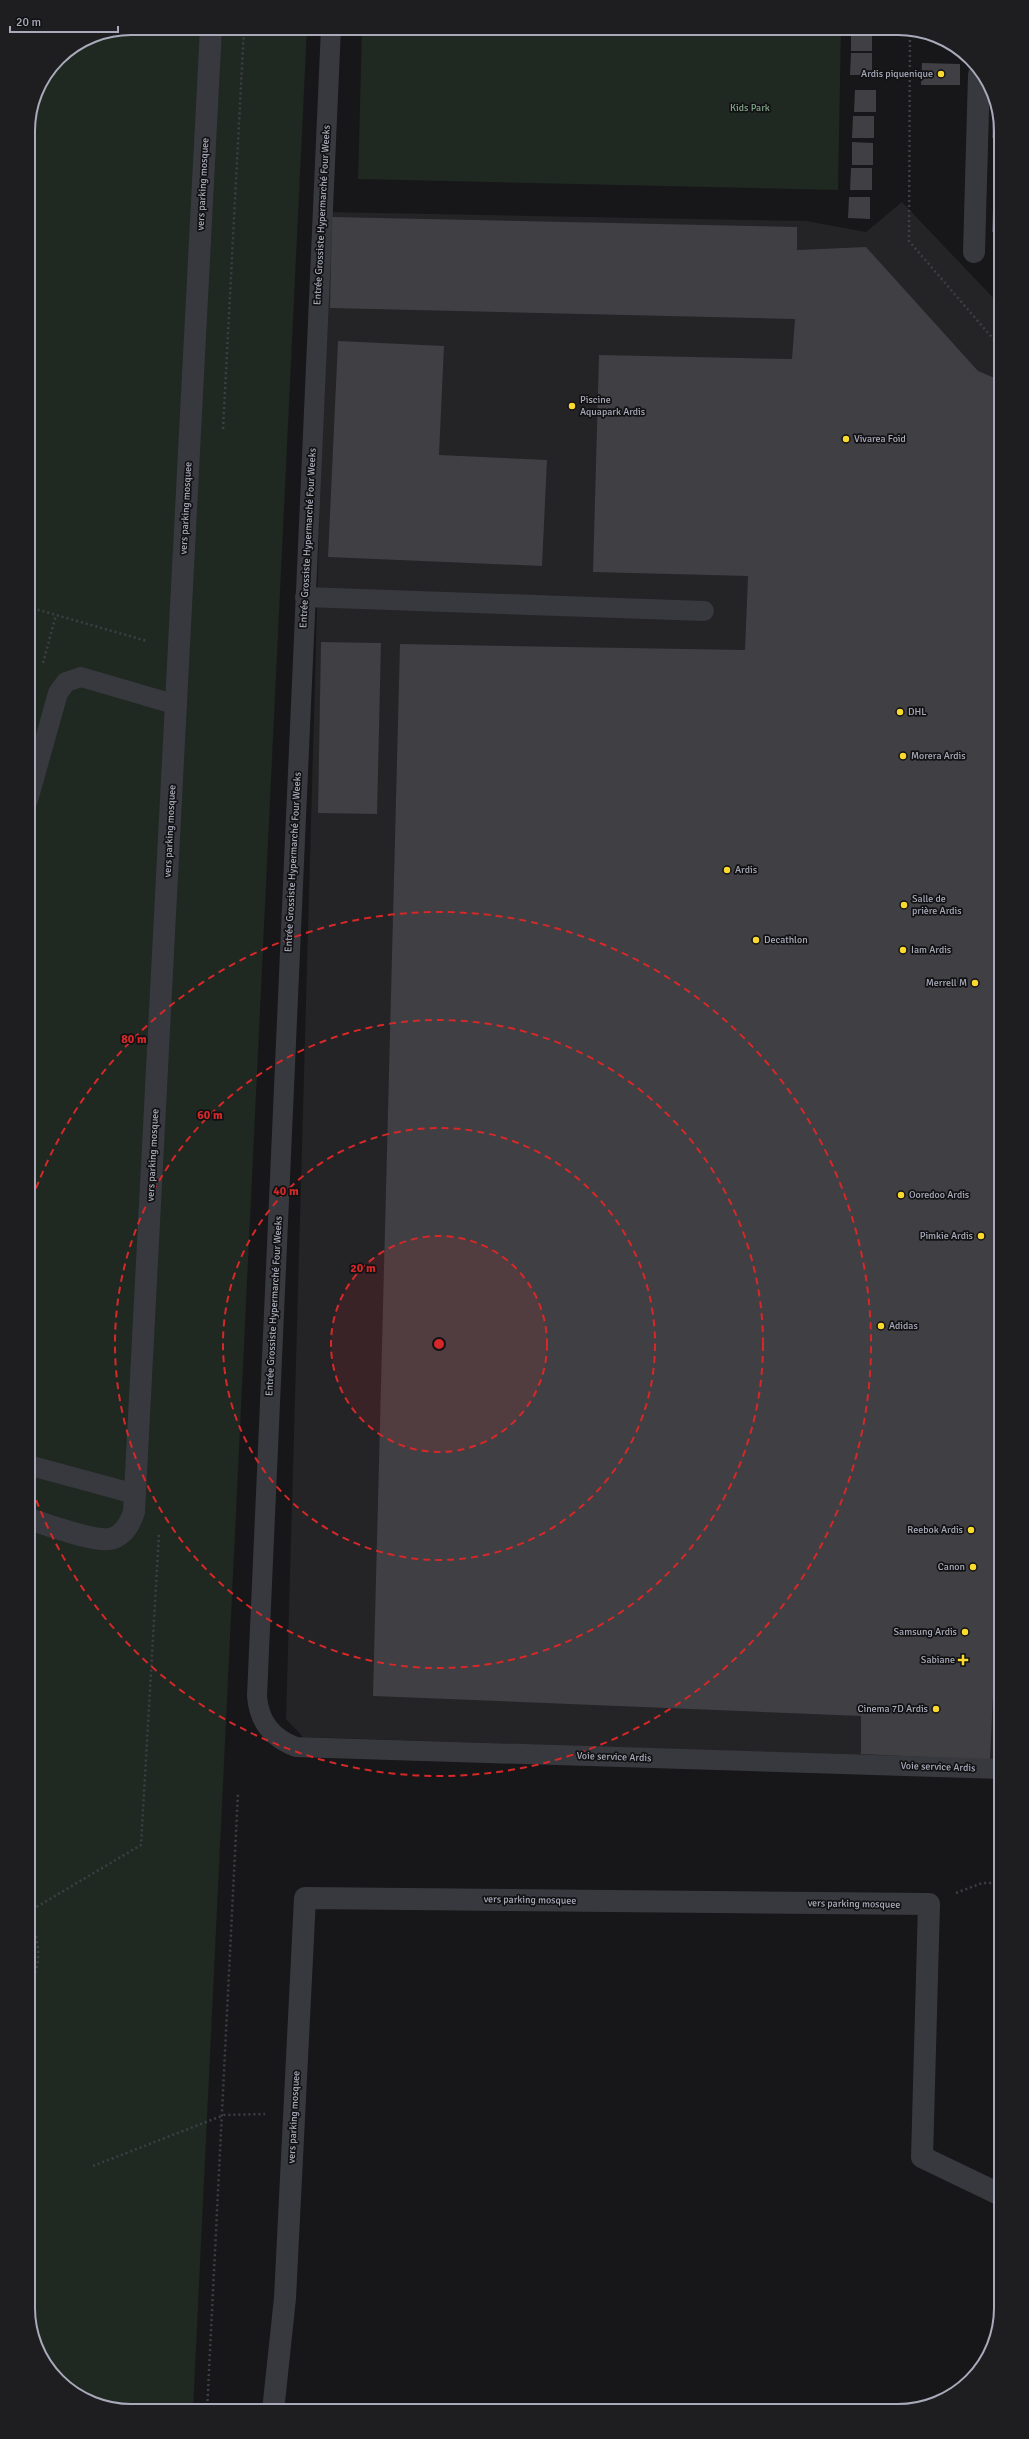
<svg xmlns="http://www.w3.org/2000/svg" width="1029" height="2439" viewBox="0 0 1029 2439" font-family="Signika,sans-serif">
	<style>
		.built { fill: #242326 }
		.green { fill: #1f2821 }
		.building { fill: #3f3f44 }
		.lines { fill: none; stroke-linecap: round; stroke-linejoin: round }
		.path { stroke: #3e3f46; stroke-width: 2.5; stroke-dasharray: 2 3; stroke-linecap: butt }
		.lane { stroke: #38383f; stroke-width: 20 }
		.street { stroke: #38383f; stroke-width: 22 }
		.ring { fill: none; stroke: #d62828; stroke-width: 2; stroke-dasharray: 7 5 }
		.poi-dot { fill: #fbda2e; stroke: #121214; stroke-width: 1.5 }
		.labels { text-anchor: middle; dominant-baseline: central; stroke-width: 3.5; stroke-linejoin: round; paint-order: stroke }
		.poi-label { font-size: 10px; fill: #a9abba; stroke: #121214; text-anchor: start }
		.park-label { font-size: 10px; fill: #7fa688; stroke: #121214 }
		.street-label { font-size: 10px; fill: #a9abba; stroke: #121214 }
		.rim { fill: none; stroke: #a9abba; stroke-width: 2 }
		.centre { fill: #d62828; stroke: #121214; stroke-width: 2 }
		.ring-label { font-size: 12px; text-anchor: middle; font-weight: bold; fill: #d62828; stroke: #121214; stroke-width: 3.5; stroke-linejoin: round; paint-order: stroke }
	</style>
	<rect width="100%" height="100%" fill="#171719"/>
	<polygon class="built" points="902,202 1001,306 1001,1760 303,1737 286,1719 328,212 806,221 866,232"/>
	<g class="green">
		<polygon points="131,28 307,28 193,2411 124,2411 68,2390 33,2341 28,2308 28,124 36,91 58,58 92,36"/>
		<polygon points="362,28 841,28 838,190 358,179"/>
	</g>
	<g class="building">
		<rect x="851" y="28" width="21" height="23"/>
		<polygon points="851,53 872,53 872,75 850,75"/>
		<polygon points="922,63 960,64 960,85 921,85"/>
		<polygon points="855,90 876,90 876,112 854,112"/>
		<polygon points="853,116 874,116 874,138 852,138"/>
		<polygon points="993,117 999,117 1001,138 992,138"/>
		<polygon points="852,142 873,143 873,165 852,165"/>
		<polygon points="851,168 872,168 872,190 850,190"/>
		<polygon points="849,197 870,197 870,219 848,218"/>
		<polygon points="993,210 1001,210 1001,232 992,232"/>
		<polygon points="332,217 797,227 797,250 866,247 978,371 997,379 1001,383 1001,1520 990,1760 861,1754 861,1716 373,1696 400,644 745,650 748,576 593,572 599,355 792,359 795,319 330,308"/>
		<polygon points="338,341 444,346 439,455 547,460 542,566 328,557"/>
		<polygon points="321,642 381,643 377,814 318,813"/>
	</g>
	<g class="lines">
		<g class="path">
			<polyline points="910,30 909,241 1001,348"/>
			<polyline points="996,274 1001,279"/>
			<polyline points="223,429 244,28"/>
			<polyline points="28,607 147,641"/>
			<polyline points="43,663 56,615"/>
			<polyline points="956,1893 982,1883 1001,1883"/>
			<polyline points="28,1912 141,1845 159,1534"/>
			<path d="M28 1986C44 1963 39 1938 28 1915"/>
			<polyline points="93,2166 224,2115 265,2114"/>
			<polyline points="207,2411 238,1793"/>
		</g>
		<g class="lane">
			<path d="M331 28 257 1696C259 1722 272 1738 296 1747L1001 1769"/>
			<polyline points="305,597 704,611"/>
			<polyline points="28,800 58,693 66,682 81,677 177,705"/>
			<polyline points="28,1465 135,1494"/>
		</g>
		<g class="street">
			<polyline points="974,252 979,75"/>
			<path d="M28 1519C47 1524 93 1542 110 1539 124 1536 130 1524 134 1512L211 28"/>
			<polyline points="273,2411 285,2298 305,1898 929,1904 922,2157 1001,2195"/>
		</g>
	</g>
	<circle cx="439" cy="1344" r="108" fill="#d62828" fill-opacity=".12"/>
	<g class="ring">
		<circle cx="439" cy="1344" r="108"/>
		<circle cx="439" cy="1344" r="216"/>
		<circle cx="439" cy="1344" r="324"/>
		<path d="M28 1211A432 432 0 1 1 28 1477"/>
	</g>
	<g class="poi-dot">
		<circle cx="941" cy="74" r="4"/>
		<circle cx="572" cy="406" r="4"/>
		<circle cx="846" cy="439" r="4"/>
		<circle cx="900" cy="712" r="4"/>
		<circle cx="903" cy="756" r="4"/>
		<circle cx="727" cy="870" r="4"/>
		<circle cx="904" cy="905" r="4"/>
		<circle cx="756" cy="940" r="4"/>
		<circle cx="903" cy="950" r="4"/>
		<circle cx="975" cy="983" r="4"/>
		<circle cx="901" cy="1195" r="4"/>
		<circle cx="981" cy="1236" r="4"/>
		<circle cx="881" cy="1326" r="4"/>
		<circle cx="971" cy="1530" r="4"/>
		<circle cx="973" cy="1567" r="4"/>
		<circle cx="965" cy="1632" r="4"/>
		<path d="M961 1654h4v4h4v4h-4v4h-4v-4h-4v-4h4z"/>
		<circle cx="936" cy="1709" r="4"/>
	</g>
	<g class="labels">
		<g class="poi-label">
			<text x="933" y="74" text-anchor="end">Ardis piquenique</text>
			<text x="580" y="400">Piscine<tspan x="580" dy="12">Aquapark Ardis</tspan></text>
			<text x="854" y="439">Vivarea Foid</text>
			<text x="908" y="712">DHL</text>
			<text x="911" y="756">Morera Ardis</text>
			<text x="735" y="870">Ardis</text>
			<text x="912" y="899">Salle de<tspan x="912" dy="12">prière Ardis</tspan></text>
			<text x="764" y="940">Decathlon</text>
			<text x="911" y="950">Iam Ardis</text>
			<text x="967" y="983" text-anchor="end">Merrell M</text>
			<text x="909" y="1195">Ooredoo Ardis</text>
			<text x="973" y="1236" text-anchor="end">Pimkie Ardis</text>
			<text x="889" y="1326">Adidas</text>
			<text x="963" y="1530" text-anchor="end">Reebok Ardis</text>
			<text x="965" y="1567" text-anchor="end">Canon</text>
			<text x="957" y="1632" text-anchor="end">Samsung Ardis</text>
			<text x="955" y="1660" text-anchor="end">Sabiane</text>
			<text x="928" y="1709" text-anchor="end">Cinema 7D Ardis</text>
		</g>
		<g class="park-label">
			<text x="750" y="108">Kids Park</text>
		</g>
		<g class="street-label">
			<text transform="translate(203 184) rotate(-87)">vers parking mosquee</text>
			<text transform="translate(322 215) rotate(-87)">Entrée Grossiste Hypermarché Four Weeks</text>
			<text transform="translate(186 508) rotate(-87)">vers parking mosquee</text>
			<text transform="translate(308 538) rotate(-87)">Entrée Grossiste Hypermarché Four Weeks</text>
			<text transform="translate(170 831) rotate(-87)">vers parking mosquee</text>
			<text transform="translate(293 862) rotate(-87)">Entrée Grossiste Hypermarché Four Weeks</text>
			<text transform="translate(153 1155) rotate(-87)">vers parking mosquee</text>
			<text transform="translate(274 1306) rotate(-87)">Entrée Grossiste Hypermarché Four Weeks</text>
			<text transform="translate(614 1757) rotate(2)">Voie service Ardis</text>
			<text transform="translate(938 1767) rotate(2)">Voie service Ardis</text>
			<text transform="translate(530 1900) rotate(1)">vers parking mosquee</text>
			<text transform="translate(854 1904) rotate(1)">vers parking mosquee</text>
			<text transform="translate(294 2117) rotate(-87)">vers parking mosquee</text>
		</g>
	</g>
	<path d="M0 0H1029V2439H0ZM131 35H898A96 96 0 0 1 994 131V2308A96 96 0 0 1 898 2404H131A96 96 0 0 1 35 2308V131A96 96 0 0 1 131 35Z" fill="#1e1e21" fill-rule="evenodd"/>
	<path class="rim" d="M131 35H898A96 96 0 0 1 994 131V2308A96 96 0 0 1 898 2404H131A96 96 0 0 1 35 2308V131A96 96 0 0 1 131 35Z"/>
	<circle cx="439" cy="1344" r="6" class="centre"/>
	<g class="ring-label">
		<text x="134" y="1043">80 m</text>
		<text x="210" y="1119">60 m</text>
		<text x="286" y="1195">40 m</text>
		<text x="363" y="1272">20 m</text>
	</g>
	<path d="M10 26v6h108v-6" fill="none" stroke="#a9abba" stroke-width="2"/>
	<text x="16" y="26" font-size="12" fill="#a9abba" stroke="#121214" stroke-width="3" paint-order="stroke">20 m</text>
</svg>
